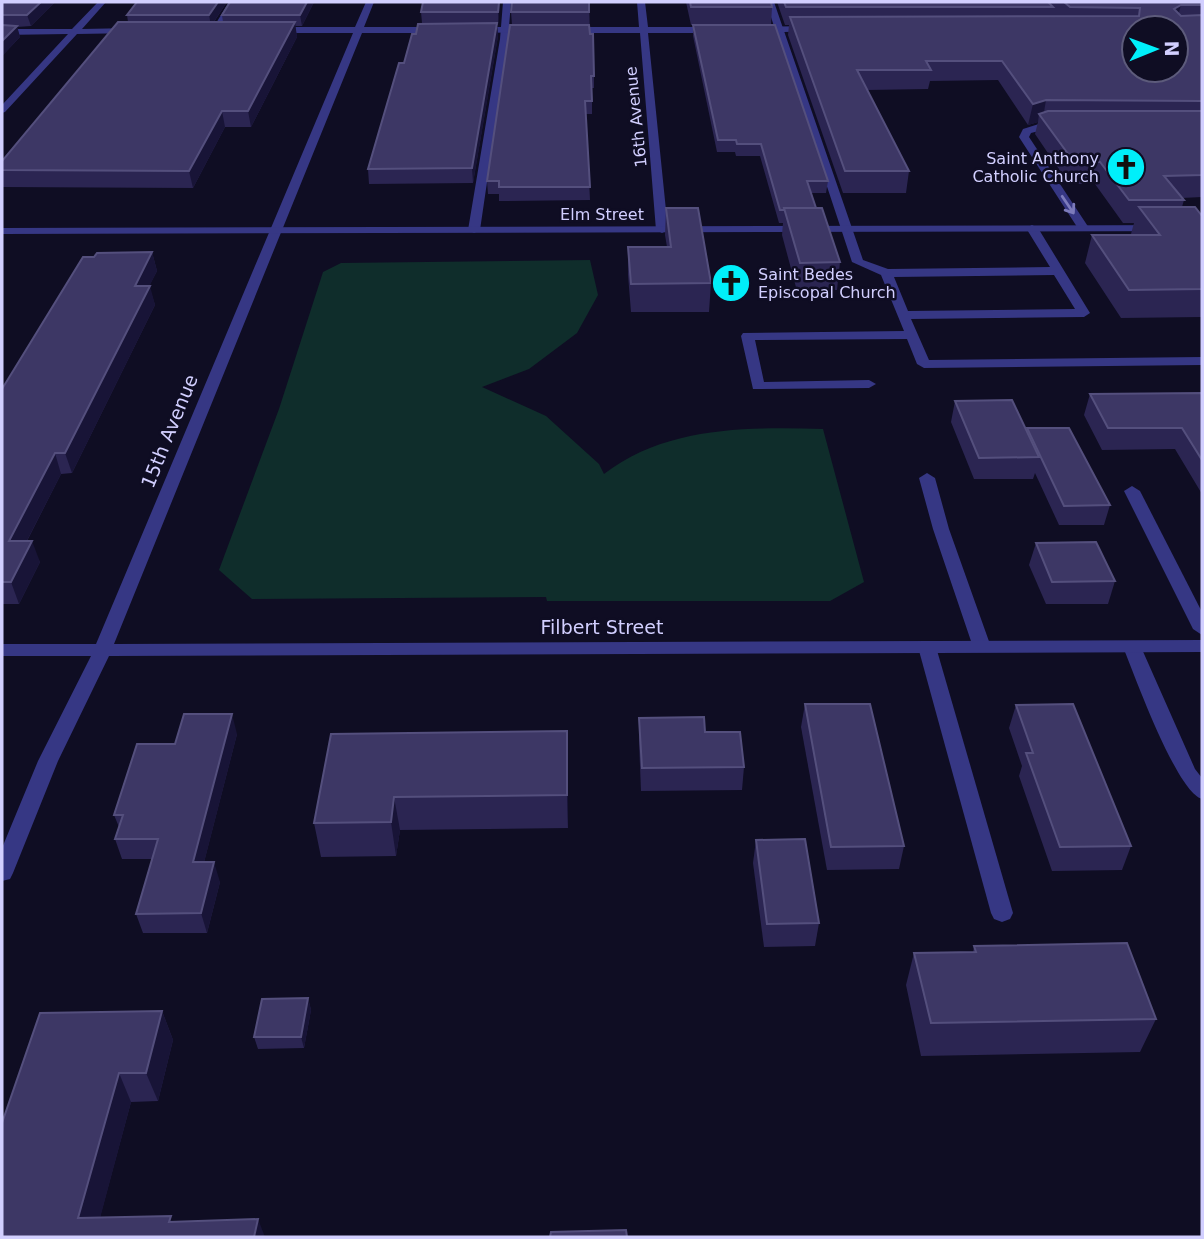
<svg xmlns="http://www.w3.org/2000/svg" width="1204" height="1239" viewBox="0 0 1204 1239" font-family="'DejaVu Sans',sans-serif">
	<style>
		.green { fill: #0f2d2b }
		.lines { fill: none; stroke-linecap: round; stroke-linejoin: round }
		.service { fill: #363784; fill-rule: evenodd }
		.minor { fill: #363784; fill-rule: evenodd }
		.tertiary { fill: #363784; fill-rule: evenodd }
		.wall { fill: #2b2552 }
		.shaded-wall { fill: #181437 }
		.building { fill: #3d3765; stroke: #544f7d; stroke-width: 2; fill-rule: evenodd }
		.oneway { stroke: #7c7bbb }
		.labels { text-anchor: middle; dominant-baseline: central; stroke-width: 5; stroke-linejoin: round; paint-order: stroke }
		.far-street-label { font-size: 16px; fill: #d2cfff; stroke: #0f0d23 }
		.far-poi-label { font-size: 16px; fill: #d2cfff; stroke: #0f0d23; text-anchor: end }
		.street-label { font-size: 19px; fill: #d2cfff; stroke: #0f0d23 }
	</style>
	<rect width="100%" height="100%" fill="#0f0d23"/>
	<path class="green" d="M590 260 598 295 577 333 529 369 482 387 546 416 599 464 604 474C666 426 748 427 823 429L864 582 830 601H547L546 597 252 599 219 570 279 409 323 272 341 263Z"/>
	<g class="lines">
		<g class="service">
			<polygon points="229,2 237,2 216,33 210,33"/>
			<polygon points="503,2 511,2 508,39 480,230 474,233 468,230 500,39"/>
			<path d="M766 2H774L863 260 888 269 1050 267 1026 228 1032 225 1038 228 1090 313 1084 317 911 319 929 360 1202 357V365L924 368 917 364 907 339 755 340 764 382 869 380 876 384 869 388 753 389 741 336 743 333 904 331 881 275 852 262ZM1054 275 1075 309 908 311 894 277Z"/>
			<path d="M1042 123H1059L1064 126C1056 132 1041 130 1031 133L1029 137 1089 228 1087 230H1079L1019 137 1023 129Z"/>
			<polygon points="927,473 935,478 949,529 991,647 988,651 976,651 973,647 933,529 919,478"/>
			<polygon points="927,641 936,647 1013,913 1010,919 1002,922 994,919 991,913 918,647"/>
			<path d="M1132 641 1141 647 1195 769 1202 778V799C1176 791 1135 676 1123 647Z"/>
		</g>
		<g class="minor">
			<polygon points="98,2 106,2 82,29 133,28 136,33 77,34 5,112 2,113 2,105 68,34 2,35 2,29 72,29"/>
			<polygon points="366,2 374,2 364,27 441,27 445,30 441,33 362,33 114,644 1202,640 1202,652 109,656 58,761 13,873 10,879 2,881 2,848 38,761 91,656 2,656 2,644 96,644 353,33 273,33 269,30 273,27 355,27"/>
			<polygon points="637,2 645,2 648,27 718,27 722,30 718,33 648,33 668,230 662,233 656,230 640,33 567,33 563,30 567,27 639,27"/>
			<polygon points="812,26 815,31 753,33 749,30 753,27"/>
			<polygon points="532,27 535,32 476,33 472,30 476,27"/>
			<polygon points="1132,486 1140,491 1202,612 1202,635 1193,629 1124,491"/>
		</g>
		<polygon class="tertiary" points="1202,225 1202,231 2,234 2,228"/>
	</g>
	<g class="wall">
		<polygon points="2,2 55,2 31,26 17,27 20,37 2,56"/>
		<polygon points="227,2 214,22 223,22 222,15 314,2 302,26 295,26 297,37 251,127 225,127 193,188 2,187 2,161 128,22 127,15"/>
		<polygon points="500,2 498,25 497,25 498,36 473,183 369,184 368,169 404,63 416,34 422,23 421,12"/>
		<polygon points="589,2 590,34 594,76 594,88 592,88 592,114 586,114 590,200 499,201 499,194 488,194 487,181 512,25 511,12"/>
		<polygon points="686,2 771,2 772,7 771,25 828,181 826,193 811,193 816,208 840,262 837,290 797,291 782,235 783,223 779,223 760,156 736,156 735,152 717,152 693,36 693,25 691,25"/>
		<polygon points="777,2 1202,2 1202,197 1182,198 1184,200 1182,207 1202,216 1202,317 1121,318 1085,263 1092,235 1132,235 1131,234 1134,223 1123,223 1095,184 1069,184 1035,134 1038,122 1028,125 998,80 930,81 928,89 867,90 909,171 906,193 843,193 788,35 789,25 785,25"/>
		<polygon points="666,208 711,283 709,312 631,312 628,275 628,247 667,247 665,235"/>
		<polygon points="152,252 157,271 149,286 155,305 72,473 61,474 27,541 40,562 19,604 2,604 2,389"/>
		<polygon points="1202,393 1202,494 1175,449 1102,450 1084,415 1090,394"/>
		<polygon points="955,401 1027,431 1027,428 1110,505 1104,525 1059,525 1035,473 1033,479 974,479 951,422"/>
		<polygon points="1036,543 1115,581 1108,604 1046,604 1029,565"/>
		<polygon points="805,704 904,846 899,869 827,870 801,727"/>
		<polygon points="1016,705 1131,846 1122,870 1052,871 1019,776 1022,766 1009,728"/>
		<polygon points="639,718 705,732 744,767 742,790 641,791 639,741"/>
		<polygon points="567,731 568,828 400,830 396,856 321,857 314,823"/>
		<polygon points="237,734 204,862 220,882 207,933 143,933 136,914 152,859 122,859 115,839 119,827 114,815 175,744"/>
		<polygon points="756,840 819,923 815,946 764,947 753,863"/>
		<polygon points="974,946 1156,1019 1140,1052 921,1056 906,985 914,953 973,952"/>
		<polygon points="308,998 311,1010 304,1048 258,1049 254,1037"/>
		<polygon points="162,1011 173,1040 158,1101 131,1102 100,1217 173,1221 2,1237"/>
	</g>
	<g class="shaded-wall">
		<polygon points="41,2 55,2 31,26 27,15"/>
		<polygon points="218,2 227,2 211,26 209,15"/>
		<polygon points="307,2 314,2 302,26 300,15"/>
		<polygon points="499,2 500,2 498,25 498,12"/>
		<polygon points="1181,5 1176,23 1174,9"/>
		<polygon points="295,22 297,37 251,127 248,111"/>
		<polygon points="497,23 498,36 473,183 472,168"/>
		<polygon points="17,26 20,37 2,56 2,41"/>
		<polygon points="1046,100 1043,118 1039,114 1038,122 1028,125 1033,104"/>
		<polygon points="222,111 225,127 193,188 189,171"/>
		<polygon points="152,252 157,271 140,305 135,286"/>
		<polygon points="150,286 155,305 72,473 65,453"/>
		<polygon points="55,453 61,474 16,562 9,541"/>
		<polygon points="32,541 40,562 19,604 11,582"/>
		<polygon points="232,714 237,734 199,882 193,862"/>
		<polygon points="567,731 568,765 568,828 567,795"/>
		<polygon points="394,797 400,830 396,856 391,822"/>
		<polygon points="214,862 220,882 207,933 201,913"/>
		<polygon points="308,998 311,1010 304,1048 301,1037"/>
		<polygon points="162,1011 173,1040 158,1101 146,1073"/>
		<polygon points="119,1073 131,1102 95,1237 78,1218"/>
		<polygon points="258,1219 265,1237 254,1237"/>
	</g>
	<g class="building">
		<polygon points="2,2 41,2 27,15 2,15"/>
		<polygon points="137,2 218,2 209,15 127,15"/>
		<polygon points="230,2 307,2 300,15 222,15"/>
		<polygon points="423,2 499,2 498,12 421,12"/>
		<polygon points="512,2 589,2 589,12 511,12"/>
		<polygon points="690,2 771,2 772,7 691,7"/>
		<polygon points="784,2 1048,2 1053,7 786,7"/>
		<path d="M1064 2H1202V5H1181L1174 9 1181 16 1202 15V101L1046 100 1033 104 1002 61H926L931 70H857L909 171H845L790 17 1139 16 1140 8 1070 7ZM1134 28H1176V70H1134Z"/>
		<polygon points="118,22 295,22 248,111 222,111 189,171 2,170 2,161"/>
		<polygon points="497,23 472,168 368,169 399,63 404,63 412,34 416,34 418,24"/>
		<polygon points="2,25 17,26 2,41"/>
		<polygon points="510,25 589,25 590,34 593,34 594,76 591,76 592,101 585,101 590,187 499,187 499,181 487,181"/>
		<polygon points="693,25 775,25 828,181 807,181 816,208 784,208 784,210 780,210 761,144 737,144 736,140 718,140"/>
		<polygon points="1048,111 1202,111 1202,175 1164,176 1184,200 1129,200 1100,162 1074,162 1039,114"/>
		<polygon points="1139,207 1195,207 1202,216 1202,289 1129,290 1092,235 1160,235"/>
		<polygon points="666,208 698,208 711,283 631,284 628,247 671,247"/>
		<polygon points="784,208 822,208 840,262 800,263"/>
		<polygon points="152,252 135,286 150,286 65,453 55,453 9,541 32,541 11,582 2,582 2,389 83,257 94,257 97,253"/>
		<polygon points="1202,393 1202,460 1182,428 1108,428 1090,394"/>
		<polygon points="1012,400 1039,457 979,458 955,401"/>
		<polygon points="1027,428 1069,428 1110,505 1064,506"/>
		<polygon points="1096,542 1115,581 1052,582 1036,543"/>
		<polygon points="805,704 870,704 904,846 831,847"/>
		<polygon points="1073,704 1131,846 1060,847 1026,753 1033,753 1016,705"/>
		<polygon points="184,714 232,714 193,862 214,862 201,913 136,914 158,839 115,839 123,815 114,815 137,744 175,744"/>
		<polygon points="704,717 705,732 740,732 744,767 642,768 639,718"/>
		<polygon points="567,731 567,795 394,797 391,822 314,823 331,734"/>
		<polygon points="805,839 819,923 767,924 756,840"/>
		<polygon points="1127,943 1156,1019 931,1023 914,953 976,952 974,946"/>
		<polygon points="308,998 301,1037 254,1037 262,999"/>
		<polygon points="162,1011 146,1073 119,1073 78,1218 171,1216 169,1222 258,1219 254,1237 2,1237 2,1123 40,1013"/>
		<polygon points="626,1230 627,1237 550,1237 551,1232"/>
	</g>
	<defs><path id="oneway-shaft" d="M-6 0H5M1.5-3L5.5 0L1.5 3" fill="none" stroke-width="1.6" stroke-linecap="round" stroke-linejoin="round" transform="scale(1.75)"/></defs>
	<use class="oneway" href="#oneway-shaft" transform="translate(1068 205) rotate(56)"/>
	<defs>
		<g id="church-disc" transform="scale(2.0125)"><circle r="9.5" fill="#00effa" stroke="#0f0d23"/><path d="M-1.2-6h2.4v3.5h3.3v2.4h-3.3V6h-2.4V-.1h-3.3v-2.4h3.3Z" fill="#111"/></g>
	</defs>
	<g fill-rule="evenodd">
		<use href="#church-disc" x="1126" y="167"/>
		<use href="#church-disc" x="731" y="283"/>
	</g>
	<g class="labels">
		<g class="far-street-label">
			<text transform="translate(636 117) rotate(-96)">16th Avenue</text>
			<text x="602" y="214">Elm Street</text>
		</g>
		<g class="far-poi-label">
			<text x="1099" y="158">Saint Anthony<tspan x="1099" dy="18">Catholic Church</tspan></text>
			<text x="758" y="274" text-anchor="start">Saint Bedes<tspan x="758" dy="18">Episcopal Church</tspan></text>
		</g>
		<g class="street-label">
			<text transform="translate(169 431) rotate(-68)">15th Avenue</text>
			<text x="602" y="627">Filbert Street</text>
		</g>
	</g>
	<rect width="1204" height="1239" fill="none" stroke="#d2cfff" stroke-width="7"/>
	<g transform="translate(1155 49) rotate(89)"><circle r="33" fill="#0f0d23" stroke="#5d5b7b" stroke-width="2"/>
	<path d="M0-5L12 26L0 18L-12 26Z" fill="#00effa"/>
	<text y="-10" font-size="19" font-weight="bold" text-anchor="middle" fill="#d2cfff">N</text>
	</g>
</svg>
